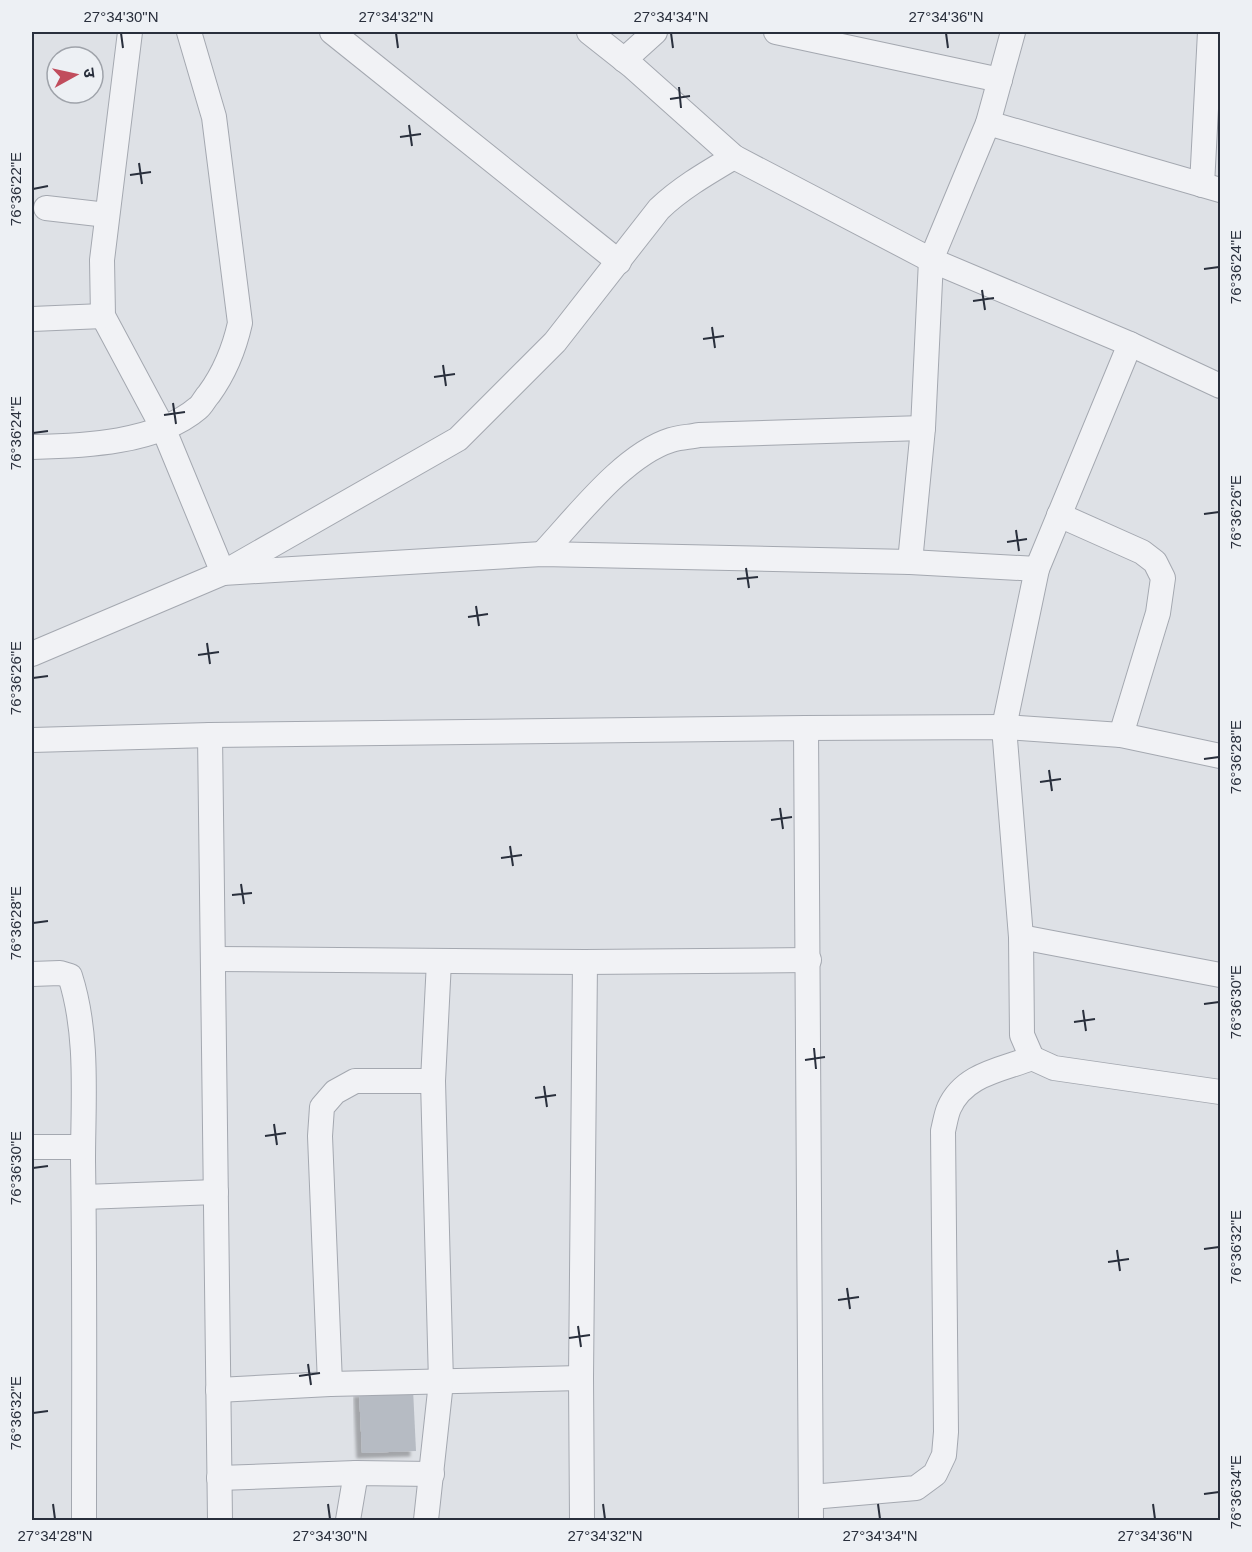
<svg xmlns="http://www.w3.org/2000/svg" width="1252" height="1552" viewBox="0 0 1252 1552" font-family="Arial,'Noto Sans Devanagari',sans-serif">
	<style>
		.building { fill: #b6bbc3; filter: url(#shadow) }
		.lines { fill: none; stroke-linecap: round; stroke-linejoin: round }
		.minor-casing { stroke: #a4a8b0; stroke-width: 26 }
		.minor { stroke: #f1f2f5; stroke-width: 24 }
		.ticks { fill: none; stroke: #292f3c; stroke-width: 2 }
		.neatline { fill: none; stroke: #292f3c; stroke-width: 2 }
		.ticks-label { font-size: 15px; text-anchor: middle; fill: #292f3c }
	</style>
	<defs>
		<filter id="shadow"><feDropShadow dx="-5.5" dy="5.5" stdDeviation="1.5" flood-color="#0004"/></filter>
	</defs>
	<rect width="100%" height="100%" fill="#dee1e6"/>
	<polygon class="building" points="413,1389 416,1451 362,1453 359,1391"/>
	<g class="lines">
		<g class="minor-casing">
			<g id="minor">
				<polyline points="130,32 102,260 103,316 164,430 223,573 542,554 910,562 1037,569"/>
				<polyline points="332,32 619,262"/>
				<polyline points="589,32 632,66 734,157 931,260 1130,344 1220,386"/>
				<polyline points="776,32 1000,80"/>
				<polyline points="624,60 655,32"/>
				<polyline points="988,123 1220,190"/>
				<polyline points="1202,185 1210,32"/>
				<polyline points="46,208 107,215"/>
				<polyline points="32,319 103,316"/>
				<polyline points="1130,344 1037,569 1004,727 1021,937 1022,1035 1032,1058 1054,1068 1220,1092"/>
				<path d="M32 447C83 446 157 443 198 408 202 405 205 398 209 394 225 372 234 350 240 323L214 117 189 32"/>
				<polyline points="1059,515 1142,552 1155,562 1163,578 1158,613 1121,735"/>
				<path d="M542 554C576 518 623 455 671 440 680 437 690 437 699 435L923 428"/>
				<polyline points="910,562 923,428 931,260 988,123 1013,32"/>
				<path d="M32 654 223 573 458 439 555 342 659 209C681 188 707 173 734 157"/>
				<polyline points="806,728 1004,727 1121,735 1220,756"/>
				<polyline points="210,735 220,1520"/>
				<polyline points="32,740 210,735 806,728 811,1520"/>
				<polyline points="1021,937 1220,975"/>
				<polyline points="214,959 585,962 809,960"/>
				<path d="M32 974 60 973 70 976C89 1035 83 1101 83 1161 85 1281 84 1401 84 1520"/>
				<polyline points="32,1147 83,1147"/>
				<polyline points="84,1197 216,1192"/>
				<polyline points="330,1384 320,1136 322,1107 335,1092 355,1081 433,1081"/>
				<polyline points="218,1390 330,1384 581,1378"/>
				<polyline points="219,1478 356,1473 432,1474"/>
				<path d="M811 1497 916 1488 935 1474 944 1455 946 1432 943 1131C945 1123 946 1115 949 1108 964 1074 1001 1070 1032 1058"/>
				<polyline points="348,1520 356,1473"/>
				<polyline points="426,1520 441,1382 433,1081 439,961"/>
				<polyline points="582,1520 581,1378 585,962"/>
			</g>
		</g>
		<use href="#minor" class="minor"/>
	</g>
	<path class="ticks" d="M121 33 123 48M396 33 398 48M671 33 673 48M946 33 948 48M679 87 681 108M670 99 690 96M409 125 412 146M400 137 421 134M139 163 142 184M130 175 151 172M33 189 48 186M1204 269 1219 267M982 290 985 310M973 301 994 298M712 327 715 348M703 339 724 336M443 365 446 386M434 377 455 374M173 403 176 424M164 415 185 412M33 433 48 431M1204 514 1219 512M1016 530 1019 551M1007 542 1027 539M746 568 749 588M737 579 758 577M476 606 479 626M468 617 488 614M207 643 210 664M198 655 219 652M33 678 48 676M1204 759 1219 757M1049 770 1052 791M1040 782 1061 779M780 808 783 829M771 820 792 817M510 846 513 866M501 858 522 855M241 884 244 904M232 895 252 893M33 923 48 921M1204 1004 1219 1002M1083 1010 1086 1031M1074 1022 1095 1019M814 1048 816 1069M805 1060 825 1057M544 1086 547 1107M535 1098 556 1095M274 1124 277 1145M265 1136 286 1133M33 1168 48 1166M1204 1249 1219 1247M1117 1250 1120 1271M1108 1262 1129 1259M847 1288 850 1309M838 1300 859 1297M578 1326 581 1347M569 1338 590 1335M308 1364 311 1385M299 1376 320 1373M33 1413 48 1411M1204 1494 1219 1492M53 1504 55 1519M328 1504 330 1519M603 1504 605 1519M878 1504 880 1519M1153 1504 1155 1519"/>
	<rect width="1252" height="1552" fill="none" stroke="#edf0f4" stroke-width="66"/>
	<g transform="translate(75 75) rotate(82)"><circle r="28" fill="#edf0f4" stroke="#9fa3aa" stroke-width="1.5"/>
	<path d="M0-4.5L10 22L0 15L-10 22Z" fill="#c14d5d"/>
	<text y="-9" font-size="16" font-weight="bold" text-anchor="middle" fill="#292f3c">उ</text>
	</g>
	<rect x="33" y="33" width="1186" height="1486" class="neatline"/>
	<g class="ticks-label">
		<text x="121" y="22">27°34'30"N</text>
		<text x="396" y="22">27°34'32"N</text>
		<text x="671" y="22">27°34'34"N</text>
		<text x="946" y="22">27°34'36"N</text>
		<text transform="translate(16 189) rotate(-90)" y="5">76°36'22"E</text>
		<text transform="translate(1236 267) rotate(-90)" y="5">76°36'24"E</text>
		<text transform="translate(16 433) rotate(-90)" y="5">76°36'24"E</text>
		<text transform="translate(1236 512) rotate(-90)" y="5">76°36'26"E</text>
		<text transform="translate(16 678) rotate(-90)" y="5">76°36'26"E</text>
		<text transform="translate(1236 757) rotate(-90)" y="5">76°36'28"E</text>
		<text transform="translate(16 923) rotate(-90)" y="5">76°36'28"E</text>
		<text transform="translate(1236 1002) rotate(-90)" y="5">76°36'30"E</text>
		<text transform="translate(16 1168) rotate(-90)" y="5">76°36'30"E</text>
		<text transform="translate(1236 1247) rotate(-90)" y="5">76°36'32"E</text>
		<text transform="translate(16 1413) rotate(-90)" y="5">76°36'32"E</text>
		<text transform="translate(1236 1492) rotate(-90)" y="5">76°36'34"E</text>
		<text x="55" y="1541">27°34'28"N</text>
		<text x="330" y="1541">27°34'30"N</text>
		<text x="605" y="1541">27°34'32"N</text>
		<text x="880" y="1541">27°34'34"N</text>
		<text x="1155" y="1541">27°34'36"N</text>
	</g>
</svg>
